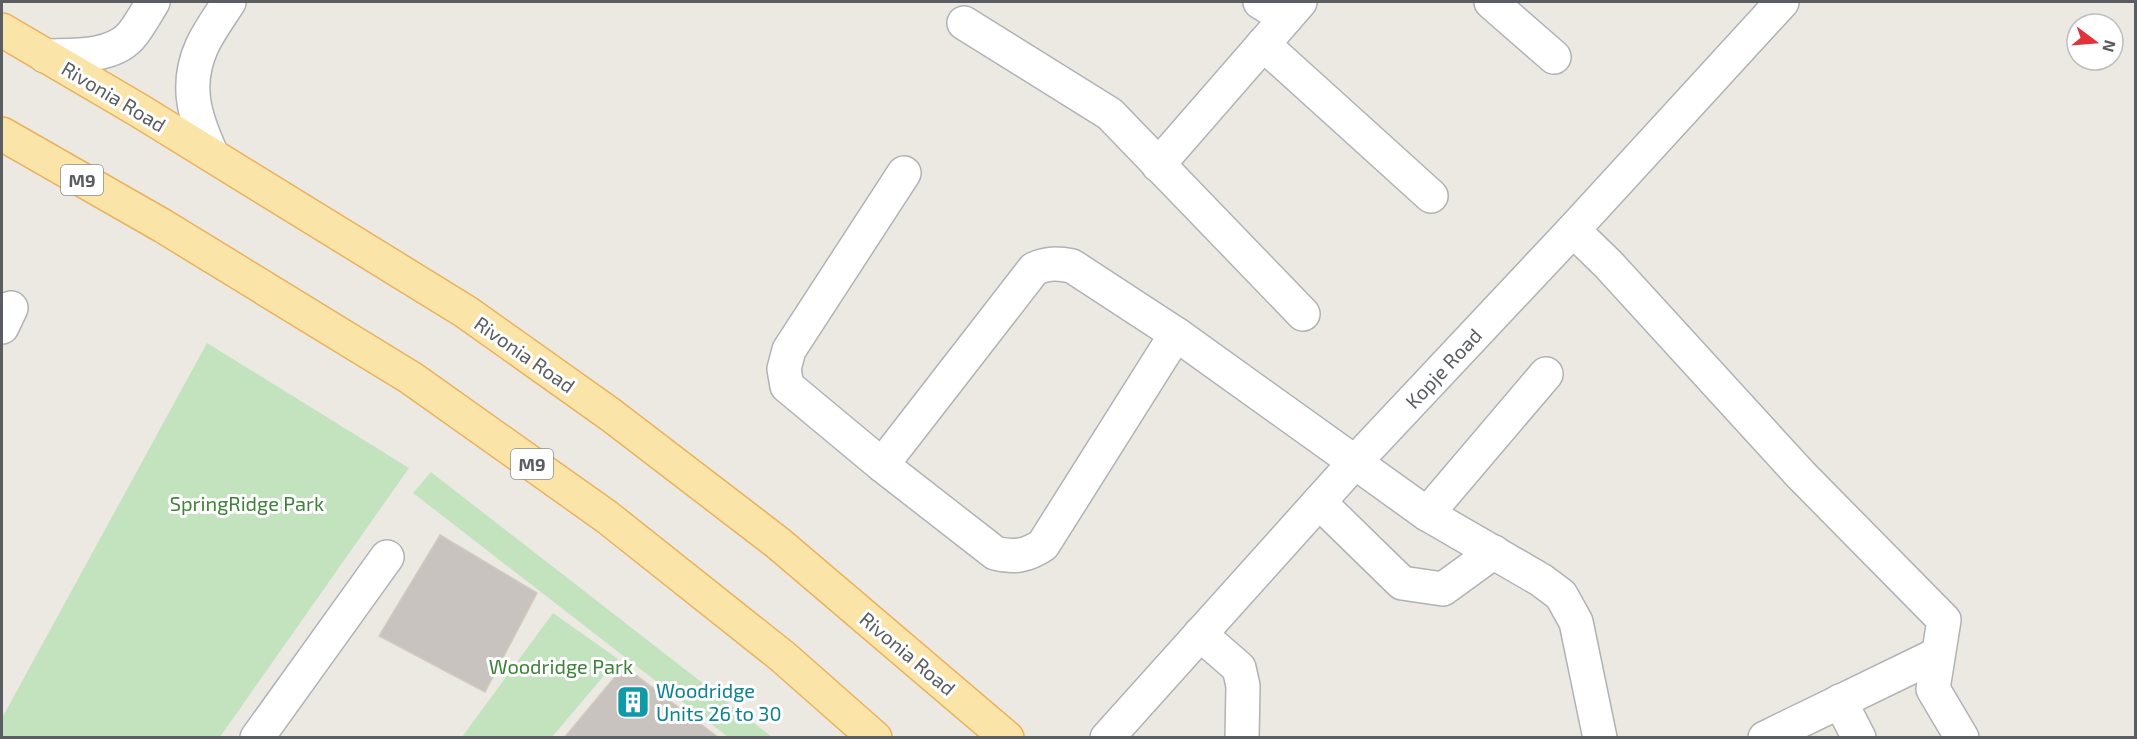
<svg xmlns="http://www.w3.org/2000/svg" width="2137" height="739" viewBox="0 0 2137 739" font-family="'Exo 2',sans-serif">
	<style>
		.green { fill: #c3e3bf }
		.building { fill: #c8c3bf; stroke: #d1cac0; stroke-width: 1.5 }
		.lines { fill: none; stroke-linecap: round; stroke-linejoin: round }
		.minor-casing { stroke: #afb3b7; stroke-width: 36 }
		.major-casing { stroke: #eab25d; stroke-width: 36 }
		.minor { stroke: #fff; stroke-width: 33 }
		.major { stroke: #fbe4a8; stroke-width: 33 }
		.labels { text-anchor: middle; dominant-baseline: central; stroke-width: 6; stroke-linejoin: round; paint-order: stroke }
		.shield { fill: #fff; stroke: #8c8e91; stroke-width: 1.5 }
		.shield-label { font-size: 18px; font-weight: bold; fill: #5a5e62 }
		.street-label { font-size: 20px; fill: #5a5e62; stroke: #fff }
		.park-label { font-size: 20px; fill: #3e8239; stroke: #fff }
		.culture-label { font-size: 20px; fill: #0d838f; stroke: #fff; text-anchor: start }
	</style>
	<rect width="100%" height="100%" fill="#ece9e2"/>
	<g class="green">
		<polygon points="207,343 409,468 220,737 2,737 2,718"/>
		<polygon points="431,472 772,737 728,737 413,493"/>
		<polygon points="553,613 618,659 552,737 462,737"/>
	</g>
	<g class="building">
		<polygon points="440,535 537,593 485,692 379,636"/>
		<polygon points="624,666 719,738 564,738"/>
	</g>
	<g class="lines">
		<g class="minor-casing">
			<g id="minor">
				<polyline points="1260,2 1286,18"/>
				<polyline points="1491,2 1554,57"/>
				<polyline points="964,23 1110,114 1303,314"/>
				<polyline points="1263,44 1431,196"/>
				<path d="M45 56C72 55 110 58 130 37 139 27 146 13 153 2"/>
				<path d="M212 155C195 118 184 86 202 46 209 31 220 16 229 2"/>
				<polyline points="1158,165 1300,2"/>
				<path d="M904 173 789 350 784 369 787 386 882 465 995 553C1013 558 1027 556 1043 545L1176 334"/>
				<polyline points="1573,230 1609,265 1801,475 1944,620 1933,689 1962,738"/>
				<polyline points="2,327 11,308"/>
				<path d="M882 465 1034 269C1047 263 1057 263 1072 266L1176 334 1427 514 1541 580 1561 595 1576 622 1600 738"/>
				<polyline points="1319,502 1402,583 1443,589 1494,552"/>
				<polyline points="1427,514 1546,374"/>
				<polyline points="1200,634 1239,668 1243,686 1242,738"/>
				<polyline points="1840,701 1859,738"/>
				<polyline points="257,738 387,557"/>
				<polyline points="1107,738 1355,462 1573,230 1782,2"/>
				<polyline points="1765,738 1938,654"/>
			</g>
		</g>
		<g class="major-casing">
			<g id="major">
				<polyline points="2,30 140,111 466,312 611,415 778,543 1007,738"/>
				<polyline points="2,134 163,226 411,378 607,517 782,656 875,738"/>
			</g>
		</g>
		<use href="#minor" class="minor"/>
		<use href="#major" class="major"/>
	</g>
	<defs>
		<g id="building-square" transform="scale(1.725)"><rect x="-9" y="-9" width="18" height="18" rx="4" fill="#0f9aa8" stroke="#fff"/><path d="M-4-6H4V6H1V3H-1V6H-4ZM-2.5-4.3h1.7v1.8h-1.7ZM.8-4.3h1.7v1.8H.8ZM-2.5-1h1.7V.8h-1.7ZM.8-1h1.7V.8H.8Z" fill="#fff"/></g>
	</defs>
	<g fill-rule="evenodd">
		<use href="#building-square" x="633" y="702"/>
	</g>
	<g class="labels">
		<g class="shield">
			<rect x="61" y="165" width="42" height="30" rx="4.5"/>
			<rect x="511" y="449" width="42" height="30" rx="4.5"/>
		</g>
		<g class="shield-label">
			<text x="82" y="180">M9</text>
			<text x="532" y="464">M9</text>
		</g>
		<g class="street-label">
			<text transform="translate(114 96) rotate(31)">Rivonia Road</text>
			<text transform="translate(525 354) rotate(35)">Rivonia Road</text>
			<text transform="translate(1443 368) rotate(-47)">Kopje Road</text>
			<text transform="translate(908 653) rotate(40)">Rivonia Road</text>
		</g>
		<g class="park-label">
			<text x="247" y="503">SpringRidge Park</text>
			<text x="561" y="666">Woodridge Park</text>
		</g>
		<g class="culture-label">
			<text x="656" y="690">Woodridge<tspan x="656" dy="23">Units 26 to 30</tspan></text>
		</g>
	</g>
	<rect width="2137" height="739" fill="none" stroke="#5a5e62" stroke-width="6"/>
	<g transform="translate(2095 42) rotate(106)"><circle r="28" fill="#ffffff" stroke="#bdbfc0" stroke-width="1.5"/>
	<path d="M0-4.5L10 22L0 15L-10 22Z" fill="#e0343a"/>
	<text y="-9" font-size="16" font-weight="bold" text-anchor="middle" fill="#5a5e62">N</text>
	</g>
</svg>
